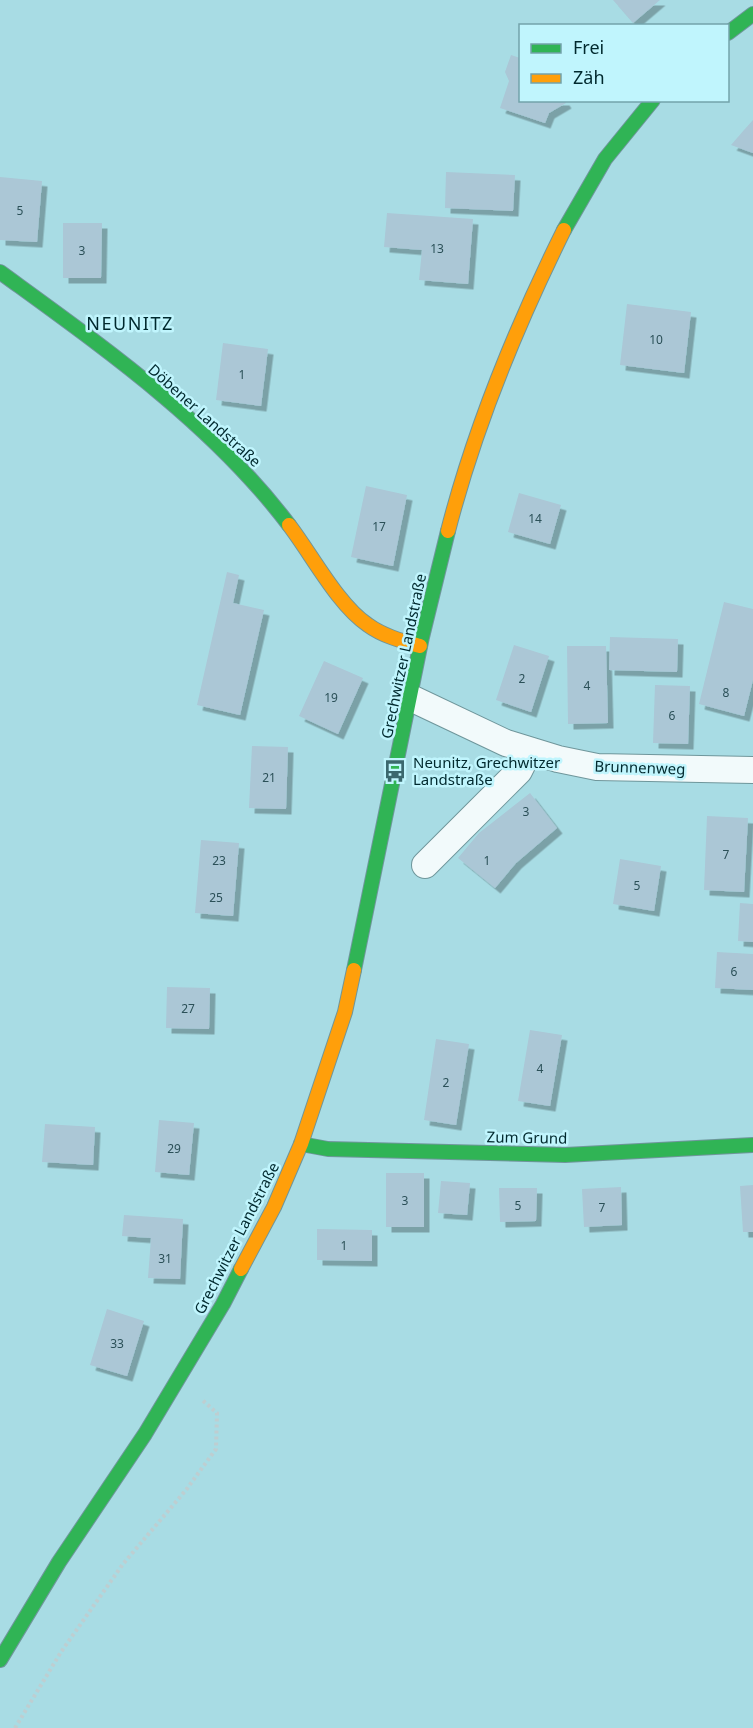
<svg xmlns="http://www.w3.org/2000/svg" width="753" height="1728" viewBox="0 0 753 1728" font-family="'Noto Sans',sans-serif">
	<style>
		.building { fill: #abc7d6; filter: url(#shadow) }
		.lines { fill: none; stroke-linecap: round; stroke-linejoin: round }
		.street-casing { stroke: #6f969b; stroke-width: 28 }
		.fast-casing { stroke: #6f969b; stroke-width: 16 }
		.slow-casing { stroke: #6f969b; stroke-width: 16 }
		.path { stroke: #beced1; stroke-width: 4; stroke-dasharray: 3 3; stroke-linecap: butt }
		.street { stroke: #f2fafb; stroke-width: 26 }
		.fast { stroke: #30b455; stroke-width: 14 }
		.slow { stroke: #ff9f0a; stroke-width: 14 }
		.labels { text-anchor: middle; dominant-baseline: central; stroke-width: 5; stroke-linejoin: round; paint-order: stroke }
		.number-label { font-size: 12px; fill: #2b5058 }
		.street-label { font-size: 15px; fill: #00292e; stroke: #c0f5fd }
		.poi-label { font-size: 15px; fill: #00292e; stroke: #c0f5fd; text-anchor: start }
		.quarter-label { font-size: 18px; letter-spacing: 1.5px; fill: #00292e; stroke: #c0f5fd }
	</style>
	<defs>
		<filter id="shadow"><feDropShadow dx="5.5" dy="5.5" stdDeviation="0" flood-color="#0004"/></filter>
	</defs>
	<rect width="100%" height="100%" fill="#a8dce4"/>
	<g class="building">
		<polygon points="613,0 660,0 633,23"/>
		<polygon points="511,55 520,58 520,100 564,100 566,103 549,113 545,123 500,108 509,81 505,72"/>
		<polygon points="753,120 753,153 731,145 744,130"/>
		<polygon points="446,172 515,175 513,211 445,208"/>
		<polygon points="0,177 42,181 37,242 0,240"/>
		<polygon points="387,213 473,219 468,284 419,280 422,250 384,247"/>
		<polygon points="63,223 102,223 101,278 63,278"/>
		<polygon points="627,304 691,312 684,373 620,365"/>
		<polygon points="223,343 268,349 261,406 216,400"/>
		<polygon points="366,486 407,495 393,566 351,557"/>
		<polygon points="519,493 561,505 550,544 508,532"/>
		<polygon points="227,572 239,575 233,603 264,610 240,715 197,705"/>
		<polygon points="724,602 753,609 753,680 744,716 699,704"/>
		<polygon points="610,637 678,639 677,672 609,670"/>
		<polygon points="514,645 549,656 531,712 496,700"/>
		<polygon points="567,646 606,646 608,723 568,724"/>
		<polygon points="324,661 363,678 338,734 299,716"/>
		<polygon points="655,685 690,686 688,744 653,743"/>
		<polygon points="252,746 288,747 286,809 249,808"/>
		<polygon points="530,793 557,828 516,863 495,888 458,858 479,833"/>
		<polygon points="707,816 748,818 744,892 704,890"/>
		<polygon points="201,840 239,843 233,916 195,913"/>
		<polygon points="620,859 661,866 654,911 613,904"/>
		<polygon points="740,903 753,904 753,942 738,941"/>
		<polygon points="717,952 753,954 753,990 715,988"/>
		<polygon points="167,987 210,988 209,1029 166,1028"/>
		<polygon points="530,1030 562,1035 550,1106 518,1101"/>
		<polygon points="436,1039 469,1044 456,1125 424,1120"/>
		<polygon points="159,1120 194,1123 189,1175 155,1172"/>
		<polygon points="45,1124 95,1127 93,1165 42,1162"/>
		<rect x="386" y="1173" width="38" height="54"/>
		<polygon points="441,1181 470,1183 467,1215 438,1213"/>
		<polygon points="753,1185 753,1232 743,1232 740,1186"/>
		<polygon points="621,1187 622,1225 584,1227 582,1189"/>
		<polygon points="499,1188 537,1188 536,1221 500,1222"/>
		<polygon points="124,1215 183,1219 180,1279 148,1278 151,1238 122,1236"/>
		<polygon points="317,1229 372,1230 372,1261 317,1260"/>
		<polygon points="107,1309 144,1321 127,1376 90,1365"/>
	</g>
	<g class="lines">
		<g class="street-casing">
			<g id="street">
				<polyline points="411,698 506,743 558,759 597,767 753,770"/>
				<polyline points="425,865 519,771 529,751"/>
			</g>
		</g>
		<g class="fast-casing">
			<g id="fast">
				<polyline points="728,33 753,14"/>
				<polyline points="564,230 605,159 653,100"/>
				<path d="M0 272C103 347 212 423 289 525"/>
				<polyline points="354,970 422,637 448,531"/>
				<polyline points="301,1144 328,1149 565,1155 753,1145"/>
				<polyline points="0,1660 59,1562 145,1434 223,1304 241,1269"/>
			</g>
		</g>
		<g class="slow-casing">
			<g id="slow">
				<path d="M289 525C312 555 338 605 368 625 383 636 402 641 420 646"/>
				<path d="M448 531C475 426 516 327 564 230"/>
				<polyline points="241,1269 274,1207 301,1144 345,1012 354,970"/>
			</g>
		</g>
		<polyline class="path" points="15,1728 61,1652 123,1564 186,1490 216,1449 217,1413 201,1399"/>
		<use href="#street" class="street"/>
		<use href="#fast" class="fast"/>
		<use href="#slow" class="slow"/>
	</g>
	<defs>
		<g id="bus-bare" transform="scale(1.8)"><path d="M-5-6H5V4H4V6H2V4H-2V6H-4V4H-5ZM-3.5-4V0h7V-4ZM-3.5 1.2v1.5H-2V1.2ZM2 1.2v1.5H3.5V1.2Z" fill="#3b686e" stroke="#c0f5fd" stroke-width="2.5" paint-order="stroke"/></g>
	</defs>
	<g fill-rule="evenodd">
		<use href="#bus-bare" x="395" y="771"/>
	</g>
	<g class="labels">
		<g class="number-label">
			<text x="20" y="210">5</text>
			<text x="437" y="248">13</text>
			<text x="82" y="250">3</text>
			<text x="656" y="339">10</text>
			<text x="242" y="374">1</text>
			<text x="535" y="518">14</text>
			<text x="379" y="526">17</text>
			<text x="522" y="678">2</text>
			<text x="587" y="685">4</text>
			<text x="726" y="692">8</text>
			<text x="331" y="697">19</text>
			<text x="672" y="715">6</text>
			<text x="269" y="777">21</text>
			<text x="526" y="811">3</text>
			<text x="726" y="854">7</text>
			<text x="219" y="860">23</text>
			<text x="487" y="860">1</text>
			<text x="637" y="885">5</text>
			<text x="216" y="897">25</text>
			<text x="734" y="971">6</text>
			<text x="188" y="1008">27</text>
			<text x="540" y="1068">4</text>
			<text x="446" y="1082">2</text>
			<text x="174" y="1148">29</text>
			<text x="405" y="1200">3</text>
			<text x="518" y="1205">5</text>
			<text x="602" y="1207">7</text>
			<text x="344" y="1245">1</text>
			<text x="165" y="1258">31</text>
			<text x="117" y="1343">33</text>
		</g>
		<g class="street-label">
			<text transform="translate(205 415) rotate(42)">Döbener Landstraße</text>
			<text transform="translate(403 656) rotate(-78)">Grechwitzer Landstraße</text>
			<text transform="translate(640 767) rotate(2)">Brunnenweg</text>
			<text transform="translate(527 1137) rotate(1)">Zum Grund</text>
			<text transform="translate(236 1238) rotate(-63)">Grechwitzer Landstraße</text>
		</g>
		<g class="poi-label">
			<text x="413" y="762">Neunitz, Grechwitzer<tspan x="413" dy="17">Landstraße</tspan></text>
		</g>
		<g class="quarter-label">
			<text x="130" y="323">NEUNITZ</text>
		</g>
	</g>
	<rect x="519" y="24" width="210" height="78" fill="#c0f5fd" stroke="#73a3aa" stroke-width="1.5"/>
	<rect x="531" y="44" width="30" height="9" fill="#30b455" stroke="#73a3aa" stroke-width="1.5"/>
	<text x="573" y="54" font-size="18" fill="#00292e">Frei</text>
	<rect x="531" y="74" width="30" height="9" fill="#ff9f0a" stroke="#73a3aa" stroke-width="1.5"/>
	<text x="573" y="84" font-size="18" fill="#00292e">Zäh</text>
</svg>
